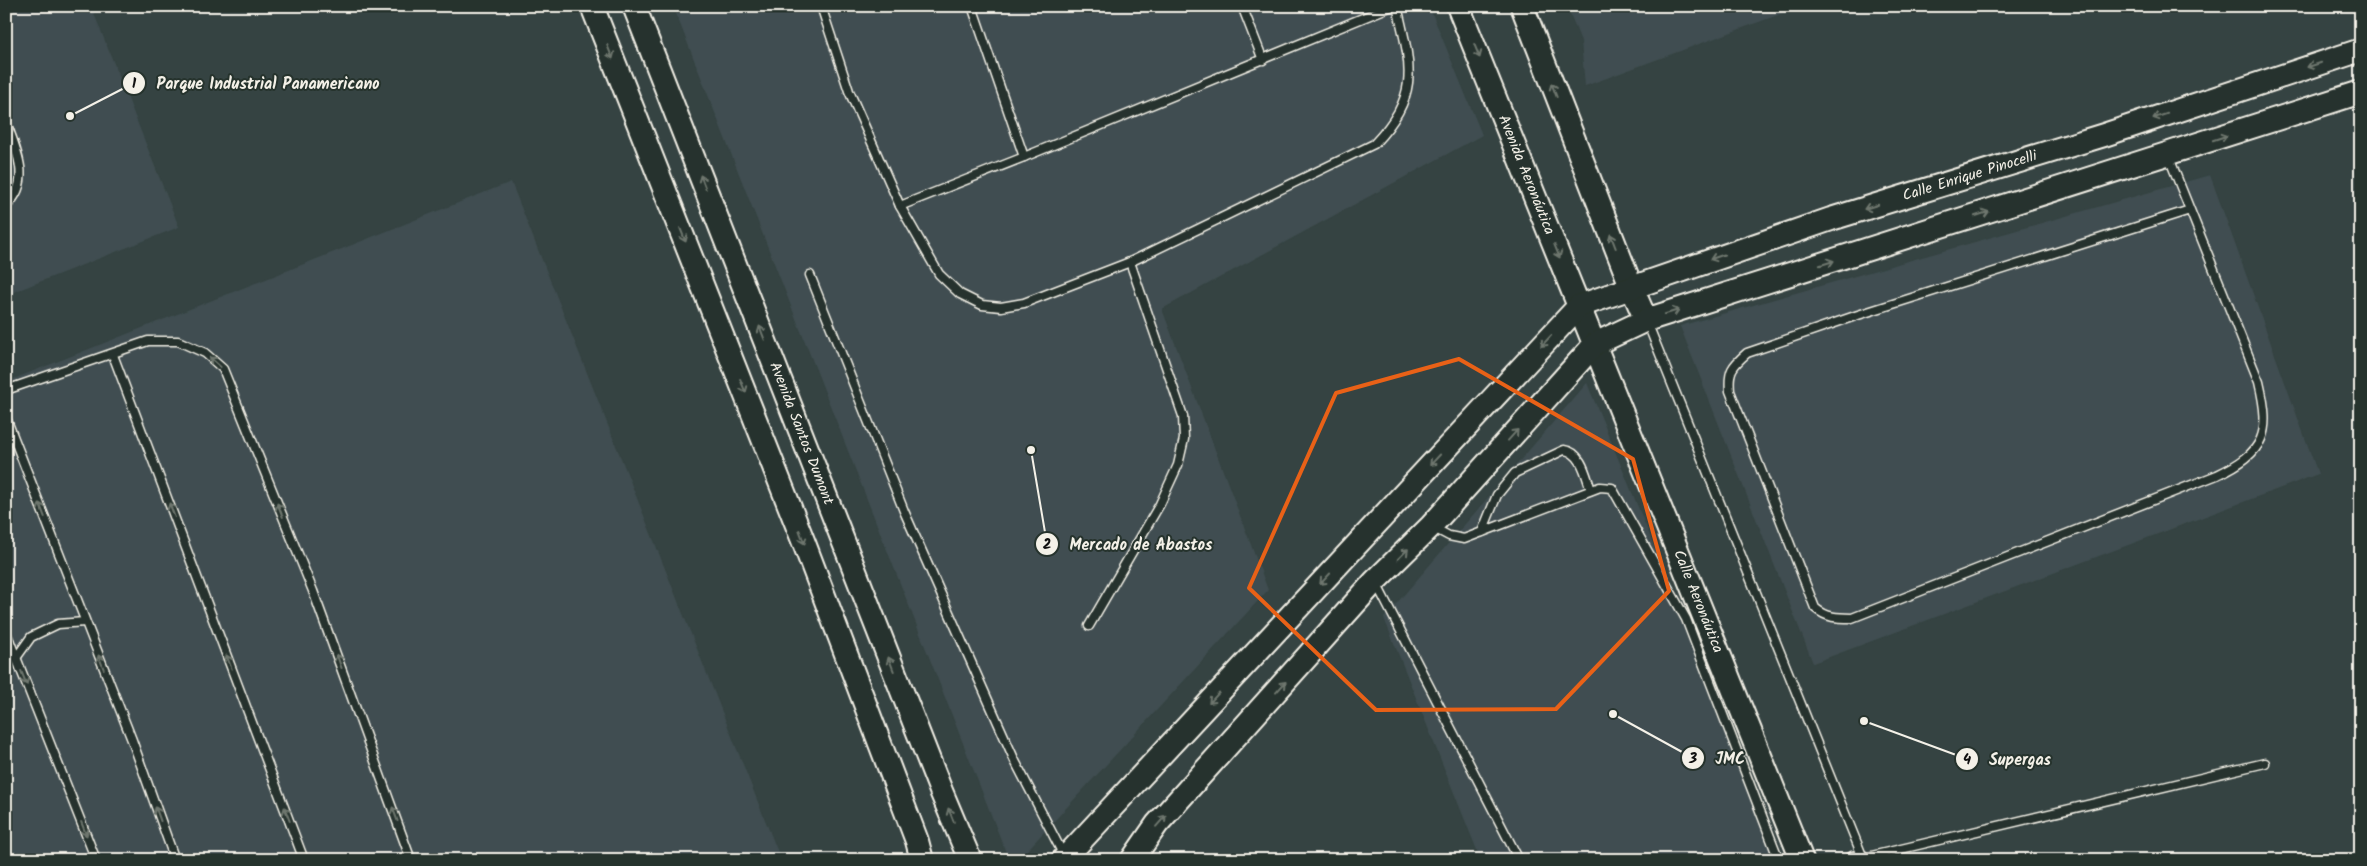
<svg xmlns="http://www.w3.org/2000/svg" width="2367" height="866" viewBox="0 0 2367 866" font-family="Kalam,sans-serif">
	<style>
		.built { fill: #404e51 }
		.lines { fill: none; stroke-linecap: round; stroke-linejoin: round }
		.lane-casing { stroke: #f4f1e8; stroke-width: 11 }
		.street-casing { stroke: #f4f1e8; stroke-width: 20 }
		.secondary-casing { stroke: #f4f1e8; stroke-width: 26 }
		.lane { stroke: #26332d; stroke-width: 8 }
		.street { stroke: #26332d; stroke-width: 16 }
		.secondary { stroke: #26332d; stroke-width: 22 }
		.oneway { stroke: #6e766e }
		.marked { fill: none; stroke: #e96117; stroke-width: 4; stroke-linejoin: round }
		.labels { text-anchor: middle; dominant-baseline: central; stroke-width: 4; stroke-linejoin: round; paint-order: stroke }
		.street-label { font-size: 15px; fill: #f4f1e8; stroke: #26332d }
		.leader { fill: none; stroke: #f4f1e8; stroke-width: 2 }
		.callout-dot { fill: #f4f1e8; stroke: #26332d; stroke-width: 2 }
		.mark-label { font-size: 15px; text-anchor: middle; font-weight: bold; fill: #111 }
		.callout-label { font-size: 16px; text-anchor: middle; font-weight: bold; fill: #f4f1e8; stroke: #26332d; stroke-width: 4; stroke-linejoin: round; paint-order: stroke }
	</style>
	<rect width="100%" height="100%" fill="#354342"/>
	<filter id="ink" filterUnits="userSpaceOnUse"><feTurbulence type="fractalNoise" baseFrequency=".02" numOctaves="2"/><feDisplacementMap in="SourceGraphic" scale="10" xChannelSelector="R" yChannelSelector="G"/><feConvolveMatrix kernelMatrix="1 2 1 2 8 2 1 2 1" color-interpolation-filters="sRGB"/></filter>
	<g filter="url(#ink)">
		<g class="built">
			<polygon points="6,6 91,6 179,227 6,295"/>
			<polygon points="673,6 1429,6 1482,135 1162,309 1268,590 1018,860 1009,860"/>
			<polygon points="1567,6 1802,6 1585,86 1581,41"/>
			<polygon points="2210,175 2318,474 1813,663 1680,326"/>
			<polygon points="511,182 781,860 6,860 6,382"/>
			<polygon points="1587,383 1783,860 1481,860 1384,618"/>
		</g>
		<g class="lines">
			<g class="lane-casing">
				<g id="lane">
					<path d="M821 6 849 91 900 206 939 274 960 294 982 305 1001 307 1024 303 1130 262 1374 144C1421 94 1411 67 1397 6"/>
					<polyline points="972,6 1024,157"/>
					<polyline points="1242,6 1263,60"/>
					<path d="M6 122C16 150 33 182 6 206"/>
					<path d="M2168 155 2259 382C2271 433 2266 452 2217 475L1852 618C1837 618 1827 618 1815 608L1730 391C1728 371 1732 366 1747 353L1858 315 2190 210"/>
					<polyline points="900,206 1024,157 1392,6"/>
					<polyline points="810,275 904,511 1015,761 1064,856"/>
					<polyline points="1647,322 1863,858 2265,763"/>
					<polyline points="113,355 304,860"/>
					<polyline points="6,390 148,341 178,341 205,353 223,369 313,591 411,860"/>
					<polyline points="6,418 132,740 175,860"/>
					<polyline points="1432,527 1449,536 1464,539 1600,487 1612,488 1686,619 1779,860"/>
					<path d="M1482 532 1497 495 1515 473 1564 450C1582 452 1586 476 1591 490"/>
					<polyline points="1376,583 1519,860"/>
					<polyline points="1089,626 1160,504 1178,465 1184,439 1183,416 1130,262"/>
					<polyline points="6,632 96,860"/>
					<polyline points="16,658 31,637 58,624 85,622"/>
				</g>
			</g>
			<g class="street-casing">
				<polyline id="street" points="1854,860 1863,860"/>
			</g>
			<g class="secondary-casing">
				<g id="secondary">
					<polyline points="592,6 804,543 917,841 922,860"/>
					<path id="s1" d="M634 6 941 791 970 860"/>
					<path id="s2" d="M1458 6 1802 860"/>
					<polyline points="1522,6 1631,286 1646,320"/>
					<path id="s3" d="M1063 860 1579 306 1831 219 2104 135 2361 50"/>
					<polyline points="1132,860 1157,824 1375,581 1431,526 1595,344 1646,320 2361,92"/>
				</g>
			</g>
			<use href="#lane" class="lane"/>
			<use href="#street" class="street"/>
			<use href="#secondary" class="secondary"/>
		</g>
		<defs><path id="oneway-shaft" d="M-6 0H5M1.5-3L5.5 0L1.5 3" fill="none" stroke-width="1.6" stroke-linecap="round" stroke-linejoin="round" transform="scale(1.25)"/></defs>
		<g class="oneway">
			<use href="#oneway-shaft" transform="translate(1477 51) rotate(68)"/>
			<use href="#oneway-shaft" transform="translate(610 52) rotate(68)"/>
			<use href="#oneway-shaft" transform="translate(2314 65) rotate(162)"/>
			<use href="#oneway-shaft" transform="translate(1554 90) rotate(-111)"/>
			<use href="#oneway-shaft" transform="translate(2160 116) rotate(162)"/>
			<use href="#oneway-shaft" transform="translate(2220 138) rotate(-18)"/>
			<use href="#oneway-shaft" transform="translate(703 182) rotate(-111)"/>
			<use href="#oneway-shaft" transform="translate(1871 207) rotate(163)"/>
			<use href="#oneway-shaft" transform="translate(1982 214) rotate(-18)"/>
			<use href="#oneway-shaft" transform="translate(683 235) rotate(68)"/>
			<use href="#oneway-shaft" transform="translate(1613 241) rotate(-111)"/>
			<use href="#oneway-shaft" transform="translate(1557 251) rotate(68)"/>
			<use href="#oneway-shaft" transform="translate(1717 257) rotate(161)"/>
			<use href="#oneway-shaft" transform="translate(1827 263) rotate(-17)"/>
			<use href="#oneway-shaft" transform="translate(1672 312) rotate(-17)"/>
			<use href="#oneway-shaft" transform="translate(762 333) rotate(-111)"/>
			<use href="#oneway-shaft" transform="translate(1546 341) rotate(133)"/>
			<use href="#oneway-shaft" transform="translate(215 362) rotate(-138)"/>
			<use href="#oneway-shaft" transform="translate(743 386) rotate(68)"/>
			<use href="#oneway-shaft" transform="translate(1513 435) rotate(-48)"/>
			<use href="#oneway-shaft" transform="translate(1435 460) rotate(133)"/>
			<use href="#oneway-shaft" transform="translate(42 510) rotate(-111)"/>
			<use href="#oneway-shaft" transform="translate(172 510) rotate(-111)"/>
			<use href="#oneway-shaft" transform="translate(280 510) rotate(-112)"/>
			<use href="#oneway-shaft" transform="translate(802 537) rotate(69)"/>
			<use href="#oneway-shaft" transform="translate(1403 554) rotate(-45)"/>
			<use href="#oneway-shaft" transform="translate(1325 579) rotate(133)"/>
			<use href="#oneway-shaft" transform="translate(339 661) rotate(-110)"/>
			<use href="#oneway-shaft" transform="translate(101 662) rotate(-111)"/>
			<use href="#oneway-shaft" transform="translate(229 662) rotate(-111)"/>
			<use href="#oneway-shaft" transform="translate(891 664) rotate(-111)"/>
			<use href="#oneway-shaft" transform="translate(24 678) rotate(68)"/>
			<use href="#oneway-shaft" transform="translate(1281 687) rotate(-48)"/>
			<use href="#oneway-shaft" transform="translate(1214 698) rotate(133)"/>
			<use href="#oneway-shaft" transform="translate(158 814) rotate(-110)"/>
			<use href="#oneway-shaft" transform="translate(287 814) rotate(-111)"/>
			<use href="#oneway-shaft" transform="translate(395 814) rotate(-110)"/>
			<use href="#oneway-shaft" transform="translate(951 815) rotate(-112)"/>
			<use href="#oneway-shaft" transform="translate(1161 821) rotate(-49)"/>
			<use href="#oneway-shaft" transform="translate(84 829) rotate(68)"/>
		</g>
	</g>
	<path class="marked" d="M1459 359 1633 459 1669 591 1556 709 1376 710 1249 588 1336 393Z"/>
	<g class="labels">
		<g class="street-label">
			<text stroke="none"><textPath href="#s2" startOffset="182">Avenida Aeronáutica</textPath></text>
			<text stroke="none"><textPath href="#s3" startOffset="1169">Calle Enrique Pinocelli</textPath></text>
			<text stroke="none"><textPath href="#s1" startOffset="459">Avenida Santos Dumont</textPath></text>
			<text stroke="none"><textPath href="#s2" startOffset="642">Calle Aeronáutica</textPath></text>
		</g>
	</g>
	<path class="leader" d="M70 116L134 83M1031 450L1047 544M1613 714L1693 758M1864 721L1967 759"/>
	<g class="callout-dot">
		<circle cx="70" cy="116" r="5"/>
		<circle cx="1031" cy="450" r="5"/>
		<circle cx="1613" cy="714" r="5"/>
		<circle cx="1864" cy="721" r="5"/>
		<circle cx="134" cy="83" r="12"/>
		<circle cx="1047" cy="544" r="12"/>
		<circle cx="1693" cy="758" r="12"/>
		<circle cx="1967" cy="759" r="12"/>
	</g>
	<g class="mark-label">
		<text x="134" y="88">1</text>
		<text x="1047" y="549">2</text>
		<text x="1693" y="763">3</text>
		<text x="1967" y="764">4</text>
	</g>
	<g class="callout-label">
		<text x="268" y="89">Parque Industrial Panamericano</text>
		<text x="1141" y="550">Mercado de Abastos</text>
		<text x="1730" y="764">JMC</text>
		<text x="2020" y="765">Supergas</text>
	</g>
	<rect width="2367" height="866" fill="none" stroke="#26332d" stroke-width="25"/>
	<rect x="12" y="12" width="2342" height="841" fill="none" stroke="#f4f1e8" stroke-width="2" filter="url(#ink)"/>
</svg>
